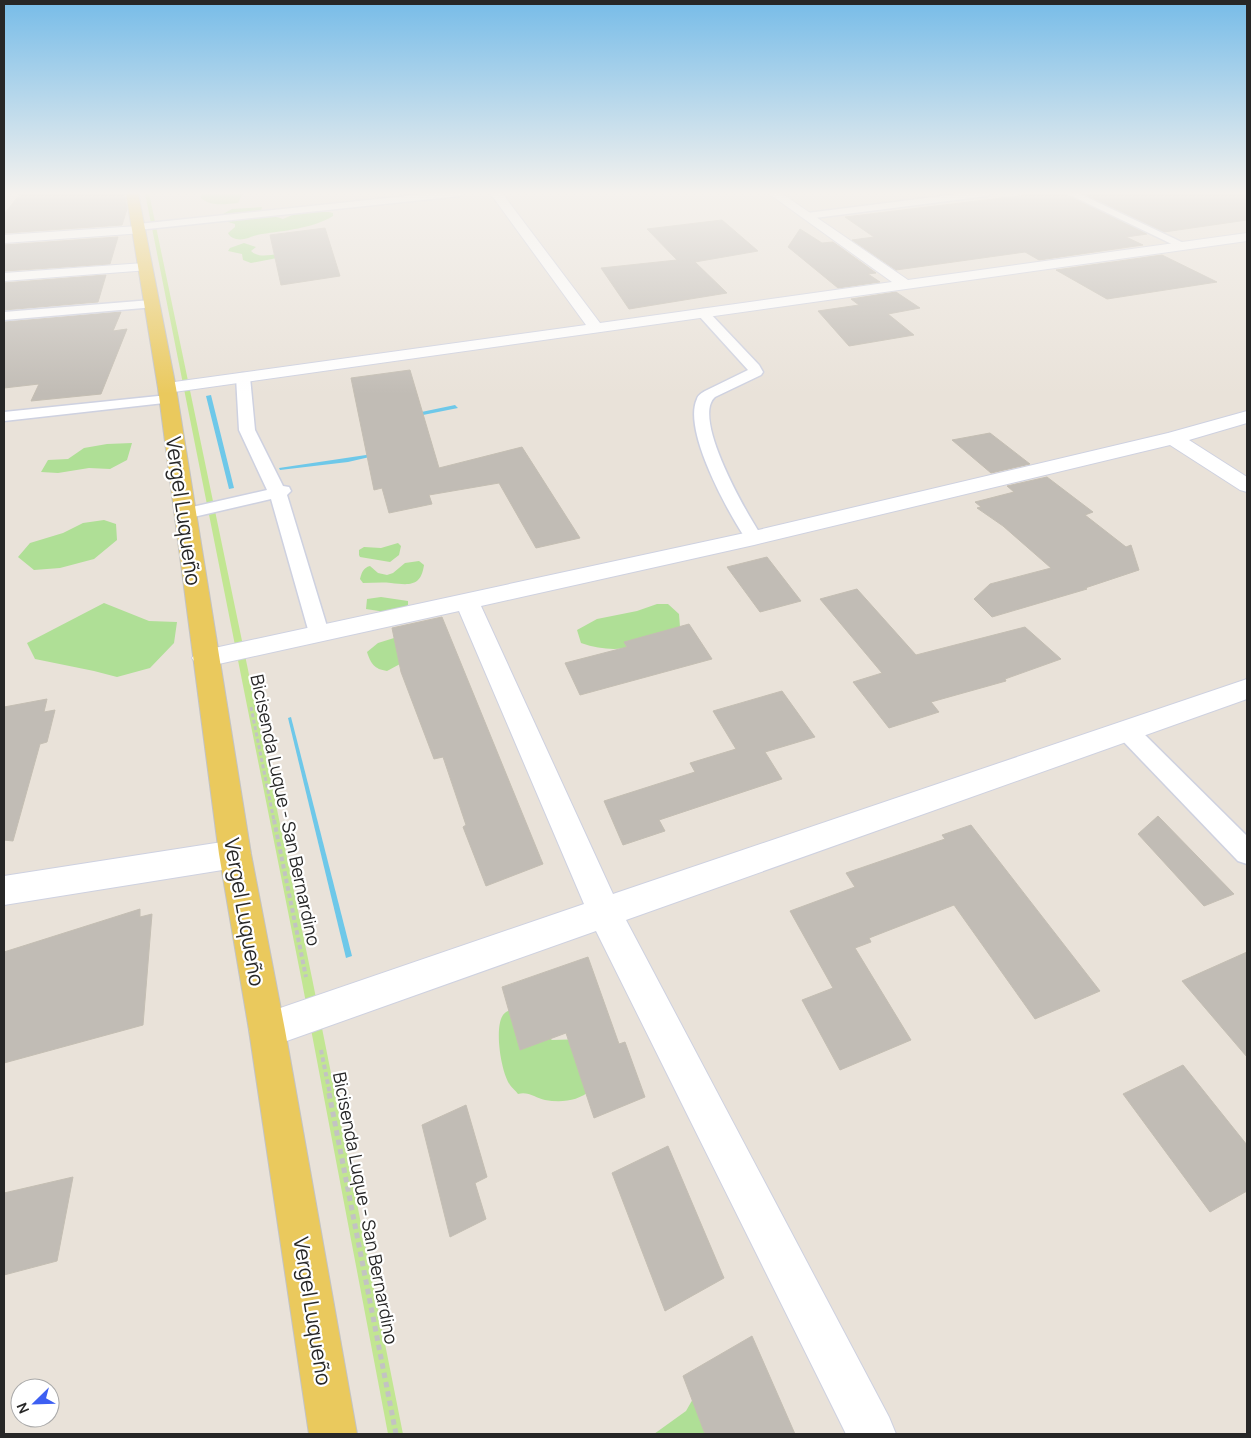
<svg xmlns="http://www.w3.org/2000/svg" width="1251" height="1438" viewBox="0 0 1251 1438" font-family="Manrope,sans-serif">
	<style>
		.green { fill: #afdf96 }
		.pitch { fill: #c2e692 }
		.water { fill: #6ec8e9 }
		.building { fill: #c1bcb5; stroke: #c4beb3 }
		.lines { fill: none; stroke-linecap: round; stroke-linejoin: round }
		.lane-casing { stroke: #ced1e0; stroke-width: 3 }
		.street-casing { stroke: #ced1e0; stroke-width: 2 }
		.primary-casing { stroke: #c3c3c3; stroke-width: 2 }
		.path-far2 { stroke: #c3c3c3; stroke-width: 3; stroke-dasharray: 4 2.5; stroke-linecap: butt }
		.path-far1 { stroke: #c3c3c3; stroke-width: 4; stroke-dasharray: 4.5 3; stroke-linecap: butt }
		.path { stroke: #c3c3c3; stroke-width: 5; stroke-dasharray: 5.5 4; stroke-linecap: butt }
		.lane { fill: #fff; fill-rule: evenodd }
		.street { fill: #fff; fill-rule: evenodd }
		.primary { fill: #eac95d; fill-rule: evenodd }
		.labels { text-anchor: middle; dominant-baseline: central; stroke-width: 4.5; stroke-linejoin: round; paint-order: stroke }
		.street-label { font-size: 18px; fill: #272727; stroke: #fff }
		.near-street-label { font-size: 21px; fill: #272727; stroke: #fff }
	</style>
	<rect width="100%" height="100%" fill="#e9e2d9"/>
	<g class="green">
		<path d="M202 193H243L238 203C225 204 211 207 201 198Z"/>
		<path d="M262 207 261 212 283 219 299 212H329L333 213V216C314 228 283 231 262 234 253 235 246 241 236 239 232 238 229 236 228 233L235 227V224L225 221 228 218 223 214 232 209Z"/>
		<path d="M244 243 256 247 251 251C258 258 269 255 278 254L277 258 251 263 243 260 242 254 228 251 230 248Z"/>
		<polygon points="132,443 127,460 110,469 89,468 58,473 41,472 48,460 68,459 84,448 107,444"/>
		<polygon points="104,520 116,524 117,540 94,559 60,568 34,570 18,557 30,543 63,533 83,523"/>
		<polygon points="398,543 401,546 399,555 390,562 360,557 359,555 359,550 364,547 381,548"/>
		<path d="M419 561 424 565C421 587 409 585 391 583 382 582 372 583 363 583L360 579C362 572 363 568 370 566L378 573 387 575 393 573 405 563Z"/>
		<polygon points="381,597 408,601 408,605 397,613 384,615 379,611 366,609 367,599"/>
		<polygon points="104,603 149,621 177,622 174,643 150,668 117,677 94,671 35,659 27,643"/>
		<path d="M657 604H668L679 614 680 627C646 646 619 656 581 643L577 630 597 619 637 611Z"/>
		<path d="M394 638 401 641 400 664 387 671C374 669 371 664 367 652L378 643Z"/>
		<path d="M513 1008 552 1040 585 1039 591 1090C578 1101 562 1103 545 1100 536 1098 528 1091 518 1094 516 1091 512 1088 510 1085 501 1072 494 1028 503 1015 505 1012 510 1010 513 1008Z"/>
		<polygon points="702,1383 736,1417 736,1434 654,1434 686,1411"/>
	</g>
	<polygon class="pitch" points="145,193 149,193 312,978 403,1434 388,1434 302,982"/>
	<g class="water">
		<polygon points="211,395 233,484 234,488 229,489 206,396"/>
		<polygon points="455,405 458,408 418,416 374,456 348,462 280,470 279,468 366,455 371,453 407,415"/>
		<polygon points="291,717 352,956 346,958 288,718"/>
	</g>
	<g class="building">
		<polygon points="21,193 124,193 127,209 122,225 4,233 4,214"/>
		<polygon points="1043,193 1064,193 1147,234 1126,237 1143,245 1039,260 1025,252 896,270 852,240 874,237 845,217"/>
		<polygon points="1082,193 1247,193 1247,220 1164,232"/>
		<polygon points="722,220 758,251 695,262 727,293 629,309 601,268 677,260 647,229"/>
		<polygon points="325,228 340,276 281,285 270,235"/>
		<polygon points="800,229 822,243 833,242 876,273 868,274 880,282 838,288 788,247"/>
		<polygon points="118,237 110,264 4,271 4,245"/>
		<polygon points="1162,255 1217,282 1107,299 1056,270"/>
		<polygon points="106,275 98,302 4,310 4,283"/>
		<polygon points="896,292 920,308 888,314 914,335 849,346 818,311 859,305 851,299"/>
		<polygon points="121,312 113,331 127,329 101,394 31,401 39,384 4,388 4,322"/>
		<polygon points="410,370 439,468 522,447 580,538 536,548 499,483 429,495 432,504 389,513 382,488 374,490 351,378"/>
		<polygon points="990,433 1030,464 991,473 952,440"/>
		<polygon points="1047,477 1093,512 1085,515 1126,547 1131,545 1139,570 1085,588 1087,589 992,617 974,599 990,584 1051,568 1003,526 977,508 981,507 975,502 1014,492 1007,486"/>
		<polygon points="767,557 801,601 760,612 727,567"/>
		<polygon points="857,589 916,655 1025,627 1061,659 1005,679 1006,681 931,702 939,712 889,728 853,682 882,673 820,599"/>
		<polygon points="442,617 543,864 486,886 463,827 466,825 443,757 434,759 401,672 392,628"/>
		<polygon points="689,624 712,659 580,695 565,663 627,647 624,642"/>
		<polygon points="782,691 815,737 765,752 782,779 659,820 665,831 623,845 604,801 695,772 690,763 736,749 713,711"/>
		<polygon points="47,699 44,712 55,710 47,742 40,744 13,841 4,840 4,707"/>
		<polygon points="1158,816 1234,894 1204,906 1138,834"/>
		<polygon points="971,825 1100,991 1035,1019 954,905 869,938 871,942 855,948 911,1040 840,1070 802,1000 833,988 790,911 855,887 846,873 945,839 942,835"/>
		<polygon points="140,909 140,917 152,914 143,1025 4,1063 4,952"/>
		<polygon points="1247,952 1247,1057 1182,981"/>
		<polygon points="588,957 619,1044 625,1042 645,1097 594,1118 566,1033 520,1050 502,987"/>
		<polygon points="1183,1065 1247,1145 1247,1191 1210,1212 1123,1094"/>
		<polygon points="466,1105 487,1177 475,1183 486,1219 450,1237 422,1125"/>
		<polygon points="668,1146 724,1278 665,1311 612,1173"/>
		<polygon points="73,1177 57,1261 4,1275 4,1193"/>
		<polygon points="752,1336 795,1434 705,1434 683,1376"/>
	</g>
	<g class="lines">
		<g class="lane-casing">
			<g id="lane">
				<polygon points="435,193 465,193 460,196 138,230 133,227 138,224"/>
				<polygon points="966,193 992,193 987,196 807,219 802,216 807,213"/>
				<polygon points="1066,193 1078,193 1190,246 1188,248 1180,248"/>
				<polygon points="151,300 157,304 155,307 4,320 4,312"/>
				<path d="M703 309 707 310 759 365 763 372 761 375 715 397C691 418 748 516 763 538L760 542 754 544 748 542C729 515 682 430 697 399 698 395 702 393 705 391L748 370 699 316 697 313 699 310Z"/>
				<polygon points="243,373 248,374 250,377 255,430 283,486 289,487 291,491 287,495 329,633 326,638 319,640 312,638 309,633 271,499 185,519 179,518 176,514 179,510 267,490 239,430 236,377 238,374"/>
				<polygon points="168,395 173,396 175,399 173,402 4,421 4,412"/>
				<polygon points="1127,722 1135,725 1247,836 1247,864 1238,861 1119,737 1116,731 1119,725"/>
			</g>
		</g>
		<g class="street-casing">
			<g id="street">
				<polygon points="490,193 502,193 600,323 892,282 768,193 781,193 908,280 1247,233 1247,241 167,393 161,392 158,388 161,384 167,383 586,325"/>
				<polygon points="138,226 143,227 145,230 143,233 4,243 4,235"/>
				<polygon points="144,263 149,264 151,267 149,270 4,281 4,273"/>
				<polygon points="1247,411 1247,423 1189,440 1247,477 1247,492 1240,490 1170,445 754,545 481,606 613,894 1247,679 1247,699 626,920 889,1417 896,1434 846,1434 596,931 267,1048 254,1043 249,1030 254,1017 584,904 459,611 205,667 196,664 192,658 196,652 754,531 1168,433"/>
				<polygon points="235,840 246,844 251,854 246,864 235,868 4,905 4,876"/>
			</g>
		</g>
		<g class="primary-casing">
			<polygon id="primary" points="126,193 138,193 176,388 251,854 285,1030 357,1434 309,1434 249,1030 219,854 158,388"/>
		</g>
		<polyline class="path-far2" points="251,707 274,821"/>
		<g class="path-far1">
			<polyline points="274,820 306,977"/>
			<polyline points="321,1050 330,1094"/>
		</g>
		<polyline class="path" points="329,1093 396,1434"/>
		<use href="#lane" class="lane"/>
		<use href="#street" class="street"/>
		<use href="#primary" class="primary"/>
	</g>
	<linearGradient id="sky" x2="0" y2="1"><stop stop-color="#77bce8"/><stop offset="0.49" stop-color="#f5f2ee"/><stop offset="1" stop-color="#f5f2ee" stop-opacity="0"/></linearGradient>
	<rect width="1251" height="394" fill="url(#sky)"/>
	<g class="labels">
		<g class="street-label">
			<text transform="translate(286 810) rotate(78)">Bicisenda Luque - San Bernardino</text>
			<text transform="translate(366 1208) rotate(79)">Bicisenda Luque - San Bernardino</text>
		</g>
		<g class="near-street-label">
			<text transform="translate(184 511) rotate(82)">Vergel Luqueño</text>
			<text transform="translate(245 912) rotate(80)">Vergel Luqueño</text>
			<text transform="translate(313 1311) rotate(81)">Vergel Luqueño</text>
		</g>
	</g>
	<rect width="1251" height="1438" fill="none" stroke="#272727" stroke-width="10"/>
	<g transform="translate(35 1403) rotate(247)"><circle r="24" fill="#ffffff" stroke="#a9a9a9"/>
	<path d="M0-4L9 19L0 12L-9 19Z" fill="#3d5ff2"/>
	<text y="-8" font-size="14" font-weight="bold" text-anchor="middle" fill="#272727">N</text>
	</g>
</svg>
